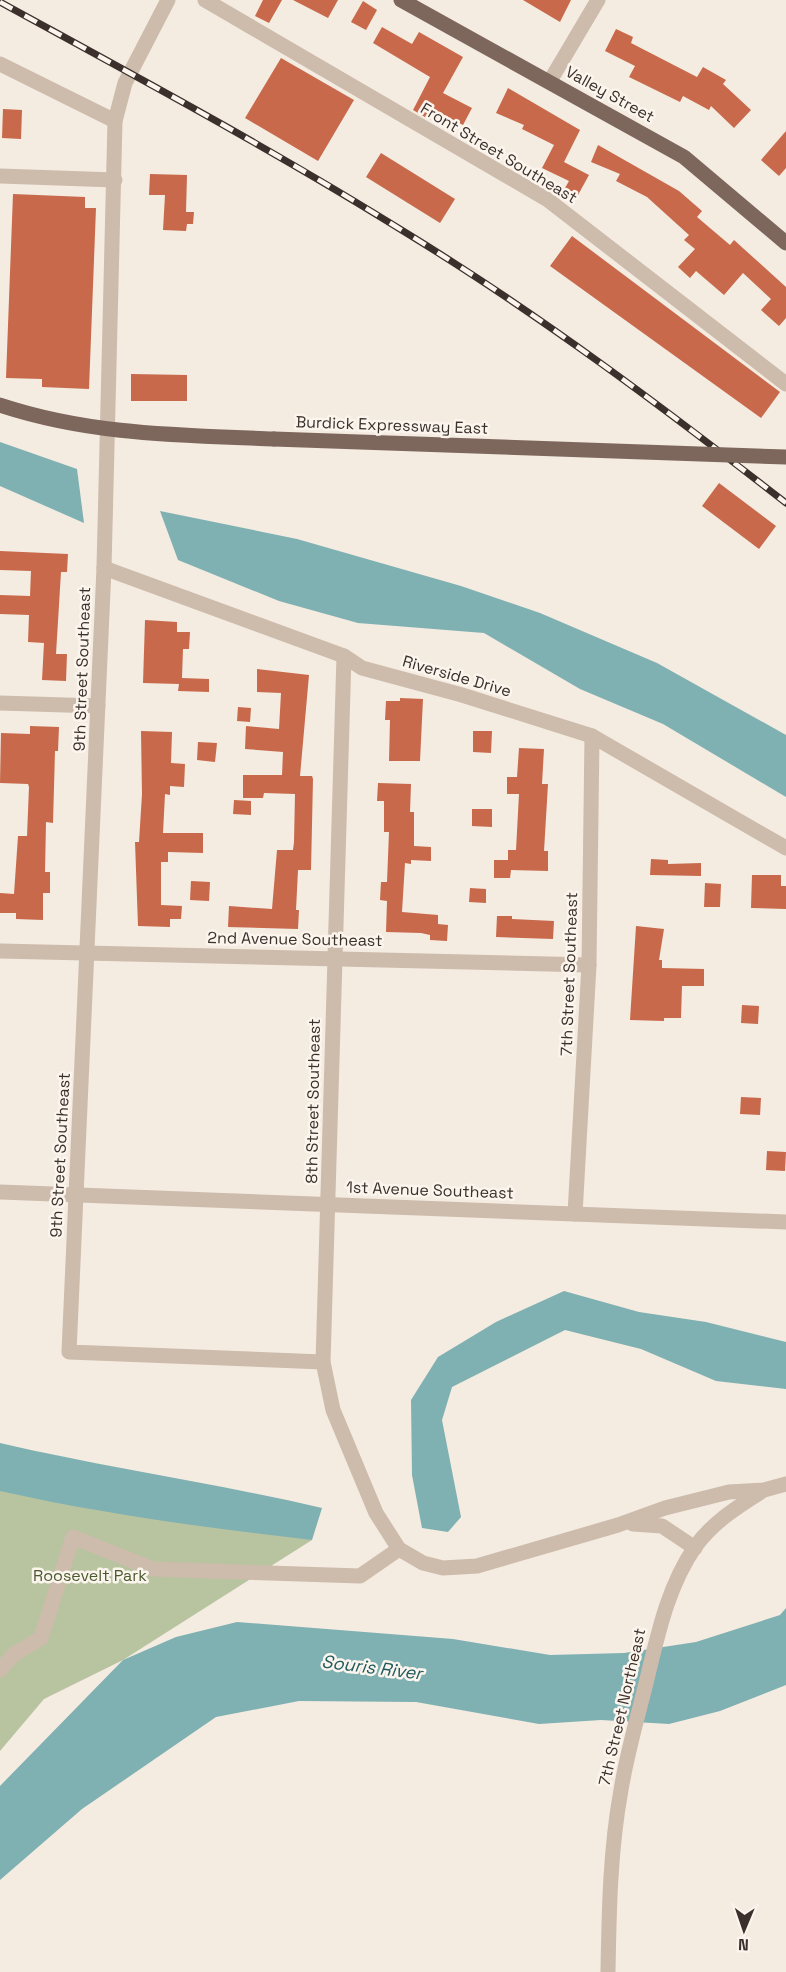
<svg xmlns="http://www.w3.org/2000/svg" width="786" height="1972" viewBox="0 0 786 1972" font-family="'Space Grotesk',sans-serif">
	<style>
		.green { fill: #b8c4a0 }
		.water { fill: #7fb0b2 }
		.building { fill: #c8694b }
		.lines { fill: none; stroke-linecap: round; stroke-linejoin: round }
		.minor { stroke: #cdbbac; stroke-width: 15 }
		.major { stroke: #7d675c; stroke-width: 15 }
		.rail-casing { stroke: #3b302b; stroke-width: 7 }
		.rail { stroke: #fbf5ee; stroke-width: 4.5; stroke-dasharray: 14; stroke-linecap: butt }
		.major-bridge { stroke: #7d675c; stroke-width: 15 }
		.labels { text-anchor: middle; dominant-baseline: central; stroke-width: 5; stroke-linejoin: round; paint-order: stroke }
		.street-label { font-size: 16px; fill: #3b302b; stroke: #fbf5ee }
		.park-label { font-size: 16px; fill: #4a5a2e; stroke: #fbf5ee }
		.water-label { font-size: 18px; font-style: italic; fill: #1f5a5e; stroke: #fbf5ee }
	</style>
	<rect width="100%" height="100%" fill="#f4ebe1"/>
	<polygon class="green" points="0,1459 312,1540 123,1660 44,1699 0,1751"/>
	<g class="water">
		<polygon points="0,442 77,469 84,523 0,486"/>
		<polygon points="160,511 297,539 461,586 540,613 657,663 786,735 786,797 663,724 580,689 484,633 358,623 279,601 178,560"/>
		<polygon points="564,1291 639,1312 706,1322 786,1342 786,1389 716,1381 641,1349 565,1330 452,1387 442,1420 461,1517 448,1532 422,1528 412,1475 411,1400 438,1357 496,1322"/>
		<path d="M0 1443C107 1468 215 1483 322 1508L312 1540C207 1528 103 1514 0 1491Z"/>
		<polygon points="786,1608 786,1685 720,1711 669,1724 601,1720 539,1724 416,1702 299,1701 216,1717 82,1809 0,1880 0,1786 123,1660 176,1637 237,1622 453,1639 550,1655 624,1653 696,1642 780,1615"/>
	</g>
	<g class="building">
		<polygon points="263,0 282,0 269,23 255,16"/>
		<polygon points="293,0 338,0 328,18"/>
		<polygon points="523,0 571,0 560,22"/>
		<polygon points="363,1 377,10 366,30 351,22"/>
		<polygon points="382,27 412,44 419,32 463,57 443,93 472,108 463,125 435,110 430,120 413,110 430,77 373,43"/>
		<polygon points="616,29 633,37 631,43 697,77 703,67 726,80 723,84 751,110 734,128 711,106 709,110 683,96 680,102 629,77 635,66 605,51"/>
		<polygon points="281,58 354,100 318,161 245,118"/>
		<polygon points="508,88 580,130 564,162 589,175 578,195 565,188 569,181 542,168 554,145 522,129 524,125 496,113"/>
		<polygon points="3,109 22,110 21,139 2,138"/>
		<polygon points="786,131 786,168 779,176 761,160"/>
		<polygon points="598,145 679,191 702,211 697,217 730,245 734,240 786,287 786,318 779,326 761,310 771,299 743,273 724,295 696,271 690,278 678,267 695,249 684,240 689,235 647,197 616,181 620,174 591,162"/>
		<polygon points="381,153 455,199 440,223 366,177"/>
		<polygon points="150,174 187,175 186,212 194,212 193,224 187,224 186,231 163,230 165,195 149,195"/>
		<polygon points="13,194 85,197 85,208 96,208 89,389 42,387 42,379 6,378"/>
		<polygon points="572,236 780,392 761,418 550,266"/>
		<polygon points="131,374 187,375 187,401 131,401"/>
		<polygon points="719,483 776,526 759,549 702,506"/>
		<polygon points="0,551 68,554 67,572 61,572 56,654 67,654 66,681 42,680 44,643 28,642 29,615 0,614 0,595 30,596 31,571 0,570"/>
		<polygon points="145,620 177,622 177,632 190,632 189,649 183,649 182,678 209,679 209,692 178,691 179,684 143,683"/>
		<polygon points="257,669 309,675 300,776 312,776 313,779 311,870 298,870 296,910 299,910 298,929 228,927 229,906 272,909 277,850 293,850 294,842 295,794 264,793 263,798 243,798 243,775 282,775 283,752 245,749 246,726 279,729 281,693 257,692"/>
		<polygon points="400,698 423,699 420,761 389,761 390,720 385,720 386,701 400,701"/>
		<polygon points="238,707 251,708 250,722 237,721"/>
		<polygon points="30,726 59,727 58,751 55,751 53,823 46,822 45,872 50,872 50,893 43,893 43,920 16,919 16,913 0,913 0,893 14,894 18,836 27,836 29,787 28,784 0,783 1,733 30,734"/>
		<polygon points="141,731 172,732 171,763 185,764 184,787 170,786 170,795 165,794 163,833 203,833 203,853 168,852 168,862 161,862 161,905 182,906 181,919 170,919 170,927 138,926 135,842 139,842 142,794"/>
		<polygon points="473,731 492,731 491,753 473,752"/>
		<polygon points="198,742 217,743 215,762 197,760"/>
		<polygon points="519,748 544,749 542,784 548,784 544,851 548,851 548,871 511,870 510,878 494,878 494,860 508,860 508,850 516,850 519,794 507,794 507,777 517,777"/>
		<polygon points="378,783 411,784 410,812 414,812 414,846 431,847 431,861 411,860 411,864 405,863 402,912 438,915 438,924 448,925 447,941 430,940 430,935 421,933 386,932 387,901 380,900 381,882 387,882 389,832 384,832 384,801 377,801"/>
		<polygon points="234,800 251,801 251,815 233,814"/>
		<polygon points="472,809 492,809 492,827 472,826"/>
		<polygon points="651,859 668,860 668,864 701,863 701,876 650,875"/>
		<polygon points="752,875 781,875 781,886 786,886 786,909 751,908"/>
		<polygon points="191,881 210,882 209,901 190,900"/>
		<polygon points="705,883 721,884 720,907 704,907"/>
		<polygon points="470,888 486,889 486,903 469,902"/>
		<polygon points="497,916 512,916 512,919 554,921 553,939 496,937"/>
		<polygon points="636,926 664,929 659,960 662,960 662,968 704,969 704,986 682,986 681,1018 664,1018 664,1021 630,1020"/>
		<polygon points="742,1005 759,1006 758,1024 741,1023"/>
		<polygon points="741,1097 761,1098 760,1115 740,1114"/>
		<polygon points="767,1151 786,1152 785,1171 766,1170"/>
	</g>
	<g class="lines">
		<g class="minor">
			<polyline points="168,0 125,83 115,121 104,568 69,1352 323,1362"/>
			<polyline points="205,0 548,200 786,384"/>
			<polyline points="0,64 115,121"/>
			<polyline points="550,81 598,0"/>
			<polyline points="0,176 115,180"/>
			<polyline points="104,568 344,656 362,668 462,695 592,736 786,848"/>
			<polyline points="344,656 323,1362 333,1410 376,1513 399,1549 423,1563 443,1568 477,1566 618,1525 665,1508 729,1492 764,1490 786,1484"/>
			<polyline points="0,703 98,706"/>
			<polyline points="0,951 589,965"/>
			<polyline points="0,1192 786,1222"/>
			<polyline points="575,1214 589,965 592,736"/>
			<polyline points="633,1524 662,1526 695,1548"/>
			<polyline points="0,1670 13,1655 41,1638 73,1537 153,1569 360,1576 399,1549"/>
			<path d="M608 1972C609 1912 610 1850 621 1790 627 1753 638 1716 647 1679 658 1634 668 1586 695 1547 712 1523 737 1507 761 1492"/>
		</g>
		<g class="major">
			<polyline points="401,0 684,157 786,243"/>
			<path d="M0 405C91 435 179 435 274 439"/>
		</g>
		<g class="rail-casing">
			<path id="rail" d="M0 2C137 77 275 151 408 234 540 315 664 408 786 503"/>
		</g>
		<use href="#rail" class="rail"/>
		<polyline class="major-bridge" points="274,439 786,457"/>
	</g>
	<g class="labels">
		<g class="street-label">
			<text transform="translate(610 94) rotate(29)">Valley Street</text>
			<text transform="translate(499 153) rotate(31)">Front Street Southeast</text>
			<text transform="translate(392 425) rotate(2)">Burdick Expressway East</text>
			<text transform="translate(82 669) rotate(-88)">9th Street Southeast</text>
			<text transform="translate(457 676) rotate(16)">Riverside Drive</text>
			<text transform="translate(295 939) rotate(1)">2nd Avenue Southeast</text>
			<text transform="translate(569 974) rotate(-88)">7th Street Southeast</text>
			<text transform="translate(313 1101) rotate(-89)">8th Street Southeast</text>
			<text transform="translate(60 1155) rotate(-87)">9th Street Southeast</text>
			<text transform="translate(430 1190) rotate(2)">1st Avenue Southeast</text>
			<text transform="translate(622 1707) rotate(-77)">7th Street Northeast</text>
		</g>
		<g class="park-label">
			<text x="90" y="1575">Roosevelt Park</text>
		</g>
		<g class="water-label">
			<text transform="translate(372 1667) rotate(7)">Souris River</text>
		</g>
	</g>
	<g transform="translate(744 1930) rotate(182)" stroke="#fbf5ee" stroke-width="4.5" paint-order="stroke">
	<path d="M0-4.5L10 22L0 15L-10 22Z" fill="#3b302b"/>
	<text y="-9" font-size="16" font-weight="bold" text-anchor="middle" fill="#3b302b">N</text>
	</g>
</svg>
